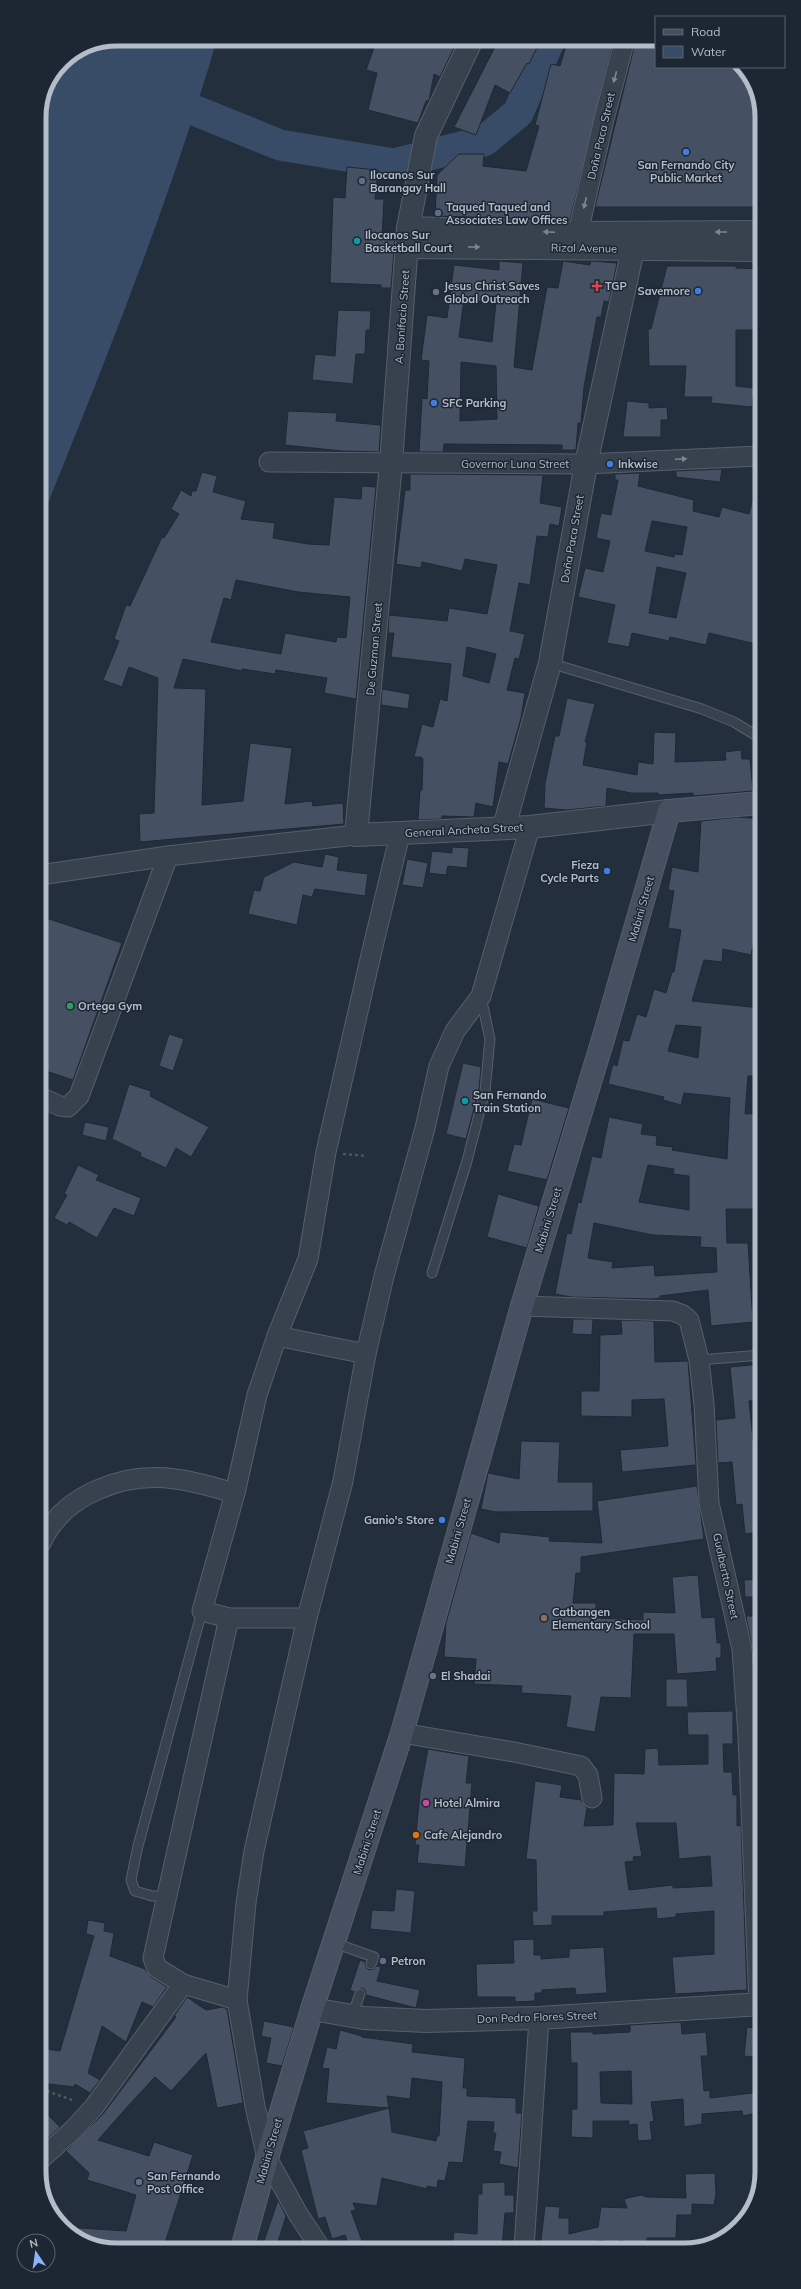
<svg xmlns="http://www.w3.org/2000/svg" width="801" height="2289" viewBox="0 0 801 2289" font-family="Mulish,sans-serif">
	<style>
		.water { fill: #394c67 }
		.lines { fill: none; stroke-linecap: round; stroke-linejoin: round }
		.river { stroke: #394c67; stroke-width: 31 }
		.building { fill: #455162; stroke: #1f2835; fill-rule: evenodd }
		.service-casing { stroke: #565f6c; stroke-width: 11 }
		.minor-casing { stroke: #565f6c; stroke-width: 21 }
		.tertiary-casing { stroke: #565f6c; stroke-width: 24 }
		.secondary-casing { stroke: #565f6c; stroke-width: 24 }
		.path { stroke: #44595c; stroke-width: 2.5; stroke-dasharray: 3 3; stroke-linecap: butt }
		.service { stroke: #38414e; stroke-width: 9 }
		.minor { stroke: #38414e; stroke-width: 19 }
		.tertiary { stroke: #38414e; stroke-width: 22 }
		.secondary { stroke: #465061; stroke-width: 22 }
		.oneway { fill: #7c8592 }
		.shop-dot { fill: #3f7fe0; stroke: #1d2633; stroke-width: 1.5 }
		.service-dot { fill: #5c6f8a; stroke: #1d2633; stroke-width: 1.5 }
		.culture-dot { fill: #0f9aa8; stroke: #1d2633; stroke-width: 1.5 }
		.health-dot { fill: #e0444e; stroke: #1d2633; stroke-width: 1.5 }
		.worship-dot { fill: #6b7280; stroke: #1d2633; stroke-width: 1.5 }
		.leisure-dot { fill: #2e9e5b; stroke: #1d2633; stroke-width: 1.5 }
		.education-dot { fill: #8d6e63; stroke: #1d2633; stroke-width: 1.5 }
		.hotel-dot { fill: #d1479c; stroke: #1d2633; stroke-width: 1.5 }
		.food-dot { fill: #e8710a; stroke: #1d2633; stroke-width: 1.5 }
		.labels { text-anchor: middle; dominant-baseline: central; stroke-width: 3; stroke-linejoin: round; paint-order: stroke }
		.street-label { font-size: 11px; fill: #b4bcc9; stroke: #1d2633 }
		.poi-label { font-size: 11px; font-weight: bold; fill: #b4bcc9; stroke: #1d2633; text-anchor: start }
		.rim { fill: none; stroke: #b4bcc9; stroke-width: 5 }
	</style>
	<rect width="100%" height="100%" fill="#242f3e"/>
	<path class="water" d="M117 39H217C169 204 104 364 40 523L39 112C42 103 43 90 48 82 64 52 86 45 117 39Z"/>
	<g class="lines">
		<polyline class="river" points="196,111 280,145 394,164 484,141 518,113 550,39"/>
	</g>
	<g class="building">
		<polygon points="377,39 458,39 440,77 434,74 429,101 426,101 418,123 368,110 377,73 366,70"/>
		<polygon points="499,39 541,39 529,64 527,63 510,93 495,85 476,135 454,127"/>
		<polygon points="568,39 614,39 570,220 542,219 532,217 532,219 435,216 437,175 459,154 484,154 483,166 526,171 539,126 535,125 551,64 560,66"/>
		<polygon points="636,39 656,39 656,67 741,67 759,97 760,207 595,207"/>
		<polygon points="347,167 378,170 375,199 384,199 382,238 395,238 391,288 381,288 381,285 330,283 333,197 345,198"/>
		<path d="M499 261 523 263 514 367 532 370 547 287 558 288 563 261 590 265 591 261 617 263 609 302 604 301 601 317H597L584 387 581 423H578L576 450H562V445L444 444 443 452H419L422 398 427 399 429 361 421 360 427 315 447 318 454 265 499 270ZM464 300 496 303 492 342 459 337ZM461 362 496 366 497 419 460 421Z"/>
		<polygon points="667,266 736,266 736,268 760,269 760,330 736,330 736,386 754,388 752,407 711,403 712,397 684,397 686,366 649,366 648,329 651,329"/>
		<polygon points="338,310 371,311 370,330 366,330 365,354 356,354 353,384 312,380 315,354 335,356"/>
		<polygon points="627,401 649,403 649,408 667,407 668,420 661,420 661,437 623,437"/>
		<polygon points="288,411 337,413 336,421 381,425 379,452 342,451 285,445"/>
		<polygon points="722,469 720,482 676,477 676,471"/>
		<path d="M202 472 217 476 213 492 246 501 241 519 275 523 273 538 308 544 329 545 334 497 361 499 362 486 376 487 356 699 324 693 327 678 276 670 275 674 242 669V671L183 659 174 688 206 689 202 805 243 801 250 743 292 748 285 804 312 801 313 806 343 803 344 824 140 842 139 814 154 813 158 678 129 667 122 687 103 680 119 641 114 639 126 605 130 606 162 537 164 538 179 514 171 509 181 490 191 496 192 491H196ZM236 580 298 592 350 597 346 638 337 637 336 642 285 633 281 654 211 642 224 598 231 600Z"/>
		<path d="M640 473 638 486 694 500 693 511 719 517 722 507 749 514 755 489 760 490V645L709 633 706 645 670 637 669 641 632 633 629 647 607 643 615 605 578 597 585 568 603 572 610 541 596 538 601 513 611 515 618 480H615V474ZM652 521 687 527 682 555 675 554 674 557 645 551ZM657 567 686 573 676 618 649 613Z"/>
		<path d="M410 474 543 475 540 503 562 507 559 526 550 524 548 537 537 536 530 585 519 583 510 631 525 634 519 659 515 658 507 690 525 693 521 718 508 764 499 762 493 807 476 803 474 817 442 816V819L418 820 420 790H422L423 759 421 757H414L422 724 433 727 440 699 447 701 451 664 391 657 394 633H388L389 615 447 621 449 608 487 614 497 565 465 559 462 571 422 562 421 568 396 564 405 490H410ZM467 647 496 654 489 683 463 676Z"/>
		<polygon points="382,689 410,694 408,709 381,705"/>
		<polygon points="567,698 595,704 585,742 587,742 583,765 637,775 638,762 653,764 654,732 676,733 675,762 726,760 725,752 741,750 742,759 750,759 753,791 693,796 693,793 658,795 658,793 631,793 607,788 606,806 567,810 544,808 545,783 555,736 559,736"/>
		<path d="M738 817 760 819V923H758L751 955 723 949 722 962 704 960 692 1001 761 1008V1076H748L745 1114 761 1113V1209H726L727 1243H748L753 1322 711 1326 708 1290 660 1296V1298L653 1299 571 1297 555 1294 567 1233 571 1234 578 1202 581 1203 592 1156 601 1158 609 1117 643 1124 641 1134 657 1136 656 1145 673 1147 672 1150 727 1159 730 1098 684 1093 681 1105 663 1100 664 1097 608 1084 613 1064 617 1066 623 1040 629 1041 637 1014 646 1017 654 989 666 993 672 972H674L681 930 668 928 674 891 668 890 672 867 698 872 701 821ZM676 1025 701 1027 698 1058 668 1051ZM648 1165 674 1169 673 1174 689 1176V1210L639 1202ZM594 1223 653 1235 701 1237 700 1247 716 1248 717 1272 655 1276 654 1265 612 1268 613 1262 588 1258Z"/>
		<polygon points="452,847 469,848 467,868 448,866 446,875 429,873 432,851 452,853"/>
		<polygon points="325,854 339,857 337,870 368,874 365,896 315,889 312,897 303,895 297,925 248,914 254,890 260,891 264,877 294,862 322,867"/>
		<polygon points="407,859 428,863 423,888 402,885"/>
		<polygon points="40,916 122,943 73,1080 40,1069"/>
		<polygon points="169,1034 184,1039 173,1071 159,1066"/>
		<polygon points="463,1063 481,1067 479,1089 466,1139 446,1134"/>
		<polygon points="129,1084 151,1091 150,1096 209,1127 191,1157 176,1148 166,1168 140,1156 141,1153 112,1139"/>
		<polygon points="532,1099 569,1108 547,1180 507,1171 514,1144 521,1145"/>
		<polygon points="85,1122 109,1127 106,1141 82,1135"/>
		<polygon points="78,1165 99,1175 96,1180 141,1198 134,1216 114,1208 97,1238 69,1222 67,1225 54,1218 67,1195 64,1194"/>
		<polygon points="498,1194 539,1206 527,1248 487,1237"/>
		<polygon points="573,1319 593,1319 592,1335 572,1334"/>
		<polygon points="621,1320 654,1321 655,1362 688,1361 696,1465 622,1472 620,1450 668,1446 664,1399 632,1400 632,1417 581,1416 581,1391 599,1391 600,1335 622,1334"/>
		<polygon points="761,1364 761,1400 749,1401 754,1449 761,1448 761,1532 745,1534 742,1504 736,1505 732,1462 718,1463 716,1420 735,1418 730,1367"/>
		<polygon points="521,1441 560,1442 558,1482 593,1482 593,1511 496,1512 481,1509 488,1473 519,1479"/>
		<polygon points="697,1486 704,1539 581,1557 581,1573 576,1573 573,1603 596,1603 596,1618 643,1620 643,1612 675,1613 672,1577 698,1575 702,1618 715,1617 717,1643 721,1643 721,1658 716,1658 717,1671 677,1674 674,1634 634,1634 631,1698 601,1697 595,1732 566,1727 571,1696 521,1693 522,1686 474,1684 476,1659 444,1657 446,1623 471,1533 499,1543 500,1532 550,1537 549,1541 602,1543 597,1501"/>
		<polygon points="761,1579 761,1597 745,1597 744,1580"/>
		<polygon points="746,1616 757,1616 757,1623 761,1623 761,1652 753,1652"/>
		<polygon points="666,1679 687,1679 688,1707 666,1707"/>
		<path d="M733 1711V1744H723L724 1772H732L733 1795H737V1826L741 1825 747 1990 675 1994 672 1957 714 1954V1911L676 1914V1917L657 1919 656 1908 604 1912V1916H552V1925L533 1926 532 1911H537L536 1860 526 1859 535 1781 562 1785 560 1797 581 1800 587 1808 584 1826 613 1825 614 1773 644 1774 645 1749 658 1748 659 1765 708 1764V1735H688L687 1712ZM636 1823H676L679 1859 710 1856 712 1886 673 1888V1885L629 1890 625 1862 634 1861 633 1857 642 1856Z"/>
		<polygon points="428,1749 469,1756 466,1783 472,1783 465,1867 417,1863 419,1845 415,1845 420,1792"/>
		<polygon points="396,1889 415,1891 411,1933 370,1929 372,1910 394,1911"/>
		<polygon points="88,1920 105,1923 104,1931 114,1933 110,1956 145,1969 151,1977 167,1987 153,2007 142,2002 126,2042 102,2026 88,2073 100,2080 90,2093 75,2084 74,2087 41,2083 41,2048 60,2051 94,1936 86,1934"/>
		<polygon points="534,1939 534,1955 541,1955 541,1959 569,1957 569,1949 604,1947 607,1993 576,1995 575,1988 542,1990 542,1993 535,1993 535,2001 515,2002 515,1997 477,1997 476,1964 514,1963 513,1940"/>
		<polygon points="360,1960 365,1962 366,1967 369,1970 374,1969 377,1966 381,1967 377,1981 420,1990 416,2008 366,1995 365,1990 362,1988 354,1992 350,1990"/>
		<polygon points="187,1997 206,2010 223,2007 227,2009 243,2103 217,2108 206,2053 171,2091 155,2077 128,2106 98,2140 149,2156 154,2142 193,2155 166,2240 166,2250 110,2249 66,2231 64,2227 126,2231 136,2195 87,2180 89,2173 66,2151 103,2114 176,2017 174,2016"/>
		<polygon points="264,2021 294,2027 282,2066 266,2063 271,2038 261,2036"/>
		<path d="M681 2022 682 2034 706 2032 708 2056H701L704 2091 710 2090V2098L753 2093 757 2113 743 2116 742 2111 702 2114V2124L684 2127 683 2099 651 2102 654 2121 650 2122 652 2140 638 2141 637 2124 629 2125V2121H593V2138L571 2137 572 2109H577V2063H571L570 2032H593V2034L630 2032V2025ZM631 2071 632 2104 601 2103 600 2072Z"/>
		<polygon points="747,2027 762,2029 762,2058 744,2056"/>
		<polygon points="340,2030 362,2036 362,2037 413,2044 412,2052 465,2058 463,2088 467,2088 467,2096 516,2098 516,2113 522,2113 518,2168 499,2164 501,2152 493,2151 496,2133 493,2133 494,2122 468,2121 463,2163 449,2162 445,2181 438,2180 437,2188 427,2186 427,2189 382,2178 377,2206 353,2203 356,2210 351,2211 365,2249 350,2249 345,2235 332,2239 325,2217 318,2219 301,2150 308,2148 303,2131 389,2108 392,2132 436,2141 437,2136 439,2136 442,2082 412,2078 410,2099 387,2096 389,2108 326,2103 329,2069 322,2068 327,2047 336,2049"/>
		<polygon points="42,2109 60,2127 42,2144"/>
		<polygon points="715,2173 716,2194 714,2205 692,2204 692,2215 677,2215 676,2238 647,2238 648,2248 641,2248 620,2240 622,2248 604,2248 603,2240 572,2248 535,2248 535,2243 541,2241 545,2206 560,2207 559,2218 569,2218 569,2234 598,2227 601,2207 627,2208 624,2199 641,2195 647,2197 686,2198 685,2174"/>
		<polygon points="505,2182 505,2195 514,2195 514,2213 505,2213 502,2248 452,2248 454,2232 477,2234 478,2194 482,2194 482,2183"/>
		<polygon points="278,2200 286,2216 276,2248 263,2244"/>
	</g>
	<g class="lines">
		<g class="service-casing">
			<g id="service">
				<polyline points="550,663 702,709 734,722 760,738"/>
				<polyline points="432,1273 467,1161 485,1091 490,1039 481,997"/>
				<polyline points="699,1360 761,1355"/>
				<polyline points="167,1896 152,1896 135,1891 131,1880 138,1846 202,1611"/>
				<polyline points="334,1943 374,1957 371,1964"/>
				<polyline points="352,2016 360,1994"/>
			</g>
		</g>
		<g class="minor-casing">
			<g id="minor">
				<polyline points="578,233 604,119 625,39"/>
				<polyline points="269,462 586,464 760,456"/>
				<polyline points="40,875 168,856 356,835"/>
				<polyline points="40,1097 60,1106 68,1107 79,1096 168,856"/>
				<polyline points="522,1306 673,1311 683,1315 689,1320 699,1360 704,1404 709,1503 742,1649 748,1736 759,2005"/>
				<polyline points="277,1336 366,1354"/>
				<path d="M41 1543C63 1494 124 1472 175 1479 195 1481 215 1488 235 1493"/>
				<polyline points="229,1618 153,1958 157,1968 183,1984 237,2000"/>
				<polyline points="307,1618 229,1618 202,1611 235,1493 257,1395 277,1336 308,1259 326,1152 370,959 400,834"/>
				<polyline points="402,1733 514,1752 581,1766 588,1775 592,1798"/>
				<polyline points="42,2158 73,2130 94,2107 183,1984"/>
				<polyline points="524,2248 539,2018"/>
				<polyline points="321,2249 298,2214 267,2158 255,2106 237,2000 246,1903 254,1851 307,1618 343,1481 366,1354 384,1276 425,1128 439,1066 455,1031 481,996 530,827"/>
			</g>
		</g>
		<g class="tertiary-casing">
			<g id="tertiary">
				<polyline points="472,39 426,136 408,228 391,463 356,835 530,827 669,811"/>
				<polyline points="408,228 578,233 760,232"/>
				<polyline points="407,247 760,250"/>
				<polyline points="504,827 550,663 586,464 633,249"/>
				<polyline points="312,2009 364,2018 426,2021 539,2018 762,2004"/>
			</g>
		</g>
		<g class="secondary-casing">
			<polyline id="secondary" points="242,2249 267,2158 312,2009 402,1733 522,1306 604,1036 669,811 760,803"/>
		</g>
		<g class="path">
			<polyline points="343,1154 366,1156"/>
			<polyline points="41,2089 75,2101"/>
		</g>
		<use href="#service" class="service"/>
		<use href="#minor" class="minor"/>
		<use href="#tertiary" class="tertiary"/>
		<use href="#secondary" class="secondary"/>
	</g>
	<defs><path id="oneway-solid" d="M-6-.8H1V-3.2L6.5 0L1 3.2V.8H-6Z"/></defs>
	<g class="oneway">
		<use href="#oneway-solid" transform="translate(615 77) rotate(105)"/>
		<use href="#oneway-solid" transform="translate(585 203) rotate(103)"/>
		<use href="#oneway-solid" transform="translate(549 232) rotate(-178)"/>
		<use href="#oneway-solid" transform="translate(721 232) rotate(180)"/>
		<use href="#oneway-solid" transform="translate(474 247)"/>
		<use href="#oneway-solid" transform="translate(681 459) rotate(-3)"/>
	</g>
	<g class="shop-dot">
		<circle cx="686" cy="152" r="4"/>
		<circle cx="698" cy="291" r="4"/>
		<circle cx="434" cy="403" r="4"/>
		<circle cx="610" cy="464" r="4"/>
		<circle cx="607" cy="871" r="4"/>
		<circle cx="442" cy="1520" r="4"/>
	</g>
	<g class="service-dot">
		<circle cx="362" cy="181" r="4"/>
		<circle cx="438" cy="213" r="4"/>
		<circle cx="383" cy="1961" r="4"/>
		<circle cx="139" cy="2182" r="4"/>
	</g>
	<g class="culture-dot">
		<circle cx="357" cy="241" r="4"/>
		<circle cx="465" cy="1101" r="4"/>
	</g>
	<path class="health-dot" d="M595 280h4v4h4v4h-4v4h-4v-4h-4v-4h4z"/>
	<g class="worship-dot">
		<circle cx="436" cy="292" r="4"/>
		<circle cx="433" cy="1676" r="4"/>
	</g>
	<circle class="leisure-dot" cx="70" cy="1006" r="4"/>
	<circle class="education-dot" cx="544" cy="1618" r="4"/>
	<circle class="hotel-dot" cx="426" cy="1803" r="4"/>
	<circle class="food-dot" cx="416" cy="1835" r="4"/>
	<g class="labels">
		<g class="street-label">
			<text transform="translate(601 136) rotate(-77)">Doña Paca Street</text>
			<text transform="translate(584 248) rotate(1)">Rizal Avenue</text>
			<text transform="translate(402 317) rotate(-86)">A. Bonifacio Street</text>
			<text x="515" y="464">Governor Luna Street</text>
			<text transform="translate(572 539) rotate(-80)">Doña Paca Street</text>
			<text transform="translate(374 649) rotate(-85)">De Guzman Street</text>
			<text transform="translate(464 830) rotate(-3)">General Ancheta Street</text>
			<text transform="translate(641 909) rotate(-74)">Mabini Street</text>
			<text transform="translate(548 1220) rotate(-73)">Mabini Street</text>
			<text transform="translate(458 1531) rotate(-74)">Mabini Street</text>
			<text transform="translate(726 1576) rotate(78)">Gualbertto Street</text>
			<text transform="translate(367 1842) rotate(-72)">Mabini Street</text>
			<text transform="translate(537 2017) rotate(-2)">Don Pedro Flores Street</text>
			<text transform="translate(269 2151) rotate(-74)">Mabini Street</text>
		</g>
		<g class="poi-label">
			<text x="686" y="165" text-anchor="middle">San Fernando City<tspan x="686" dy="13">Public Market</tspan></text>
			<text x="370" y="175">Ilocanos Sur<tspan x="370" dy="13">Barangay Hall</tspan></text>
			<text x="446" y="207">Taqued Taqued and<tspan x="446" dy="13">Associates Law Offices</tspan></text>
			<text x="365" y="235">Ilocanos Sur<tspan x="365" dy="13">Basketball Court</tspan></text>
			<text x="444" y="286">Jesus Christ Saves<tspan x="444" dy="13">Global Outreach</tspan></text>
			<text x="605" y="286">TGP</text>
			<text x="690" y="291" text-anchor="end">Savemore</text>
			<text x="442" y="403">SFC Parking</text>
			<text x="618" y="464">Inkwise</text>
			<text x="599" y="865" text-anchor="end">Fieza<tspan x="599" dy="13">Cycle Parts</tspan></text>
			<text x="78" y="1006">Ortega Gym</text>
			<text x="473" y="1095">San Fernando<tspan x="473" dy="13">Train Station</tspan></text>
			<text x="434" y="1520" text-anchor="end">Ganio's Store</text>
			<text x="552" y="1612">Catbangen<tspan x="552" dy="13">Elementary School</tspan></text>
			<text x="441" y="1676">El Shadai</text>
			<text x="434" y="1803">Hotel Almira</text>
			<text x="424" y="1835">Cafe Alejandro</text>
			<text x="391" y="1961">Petron</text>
			<text x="147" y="2176">San Fernando<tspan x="147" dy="13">Post Office</tspan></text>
		</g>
	</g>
	<path d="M0 0H801V2289H0ZM117 46H684A71 71 0 0 1 755 117V2172A71 71 0 0 1 684 2243H117A71 71 0 0 1 46 2172V117A71 71 0 0 1 117 46Z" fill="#1d2633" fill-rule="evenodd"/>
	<path class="rim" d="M117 46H684A71 71 0 0 1 755 117V2172A71 71 0 0 1 684 2243H117A71 71 0 0 1 46 2172V117A71 71 0 0 1 117 46Z"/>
	<rect x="655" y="16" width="130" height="52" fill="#1d2633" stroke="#59626f"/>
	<rect x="663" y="29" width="20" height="6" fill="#465061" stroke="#59626f"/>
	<text x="691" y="36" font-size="12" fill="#b4bcc9">Road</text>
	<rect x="663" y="46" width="20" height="12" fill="#394c67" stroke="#59626f"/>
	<text x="691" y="56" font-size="12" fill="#b4bcc9">Water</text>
	<g transform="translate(36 2253) rotate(347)"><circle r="19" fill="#1d2633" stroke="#59626f"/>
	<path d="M0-3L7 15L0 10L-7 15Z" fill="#8ab4f8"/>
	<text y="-6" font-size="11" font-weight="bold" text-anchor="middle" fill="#b4bcc9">N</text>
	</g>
</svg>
